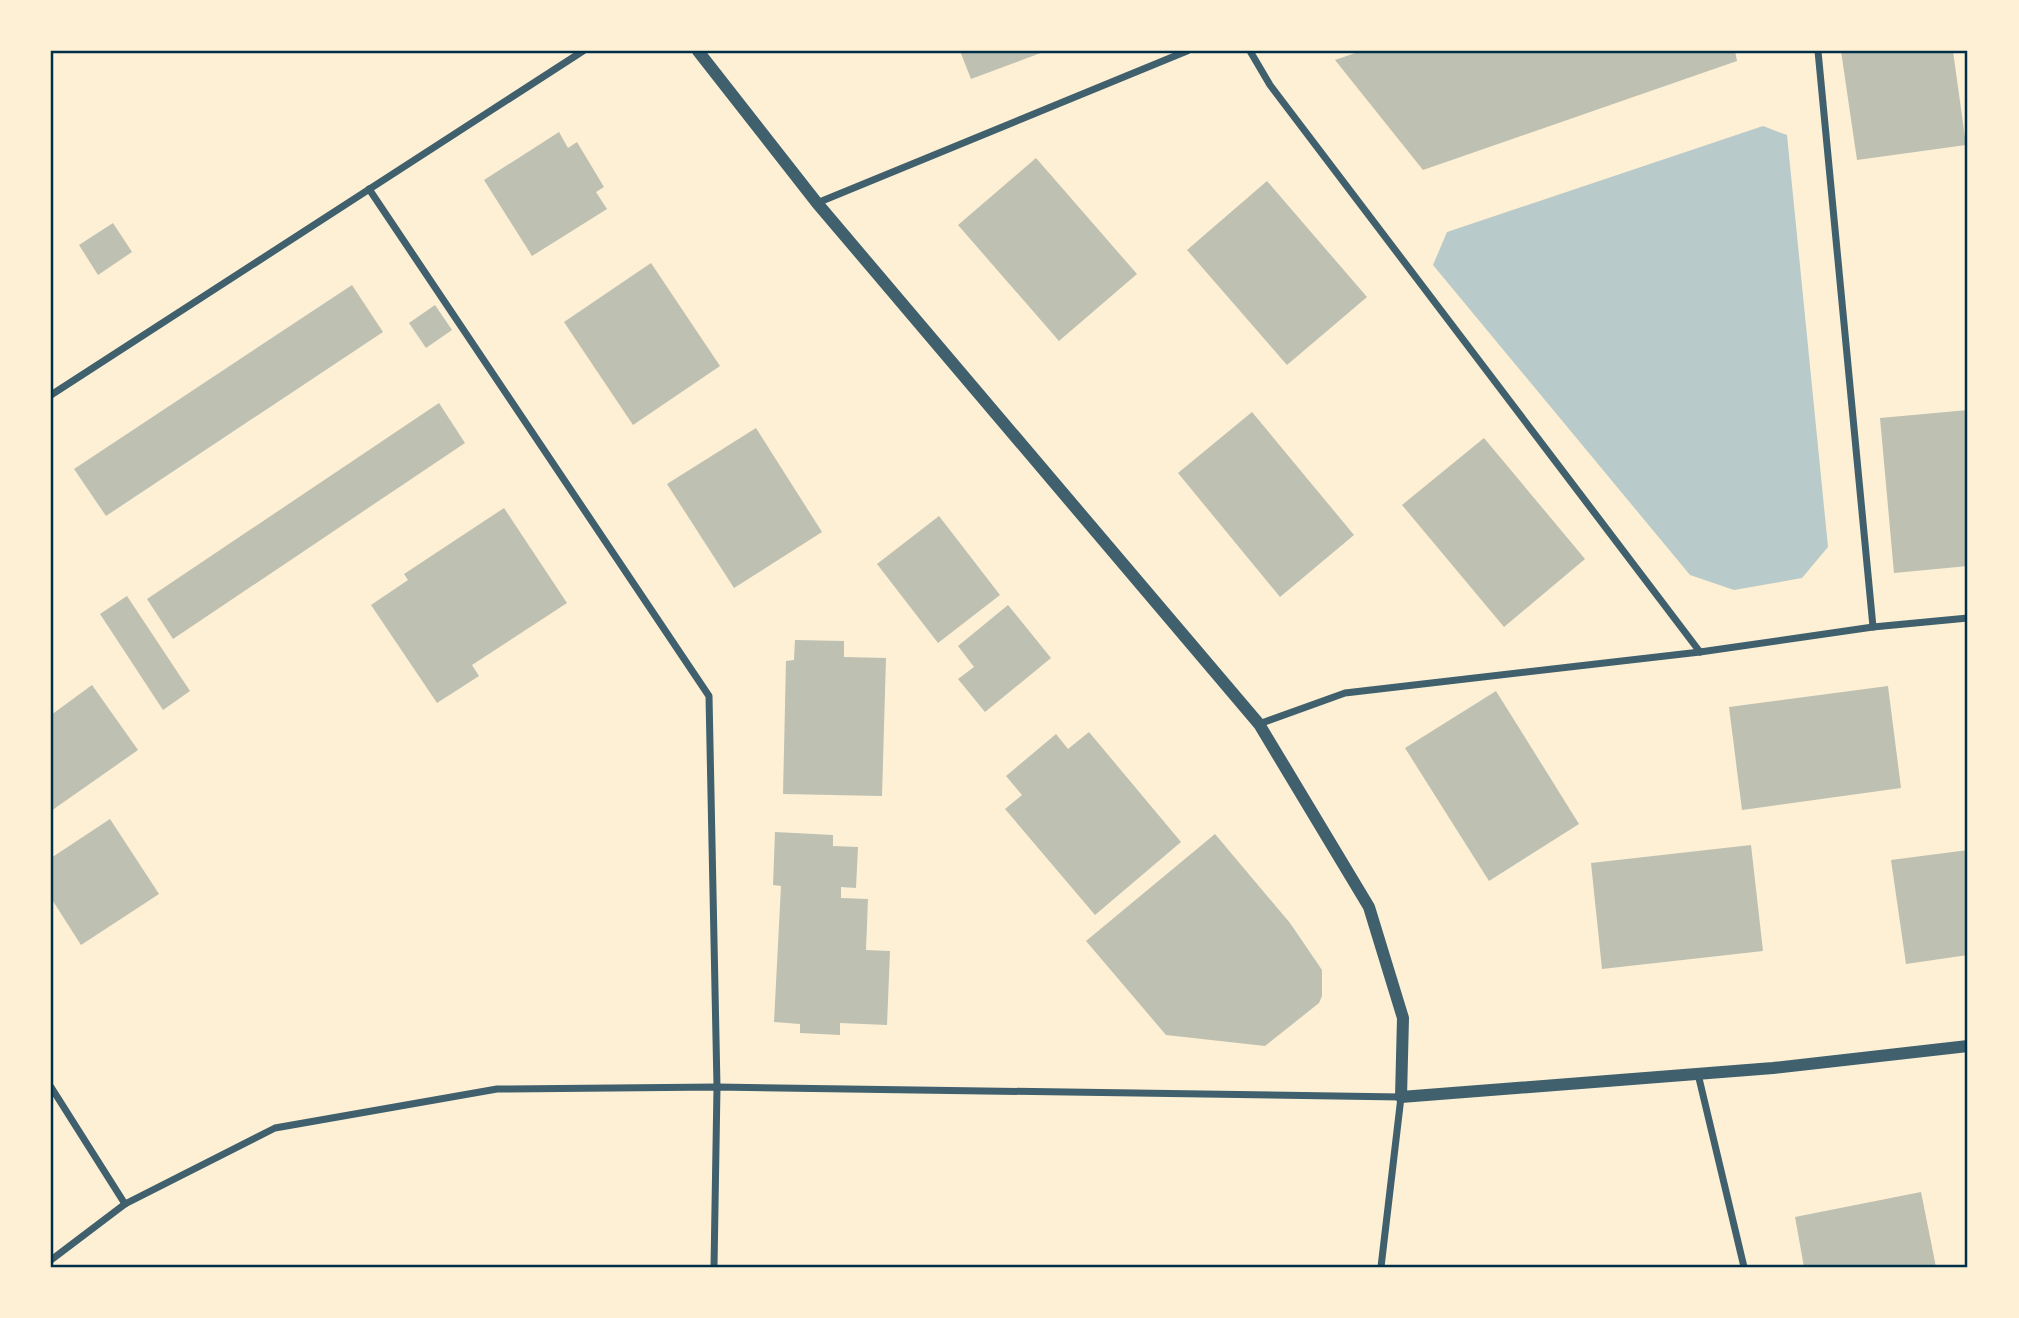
<svg xmlns="http://www.w3.org/2000/svg" width="2019" height="1318" viewBox="0 0 2019 1318" font-family="'Fira Sans Condensed',sans-serif">
	<style>
		.green { fill: #b9caca }
		.building { fill: #bec0b2 }
		.lines { fill: none; stroke-linecap: round; stroke-linejoin: round }
		.minor { stroke: #3f606c; stroke-width: 7 }
		.tertiary { stroke: #3f606c; stroke-width: 12 }
		.neatline { fill: none; stroke: #003049; stroke-width: 2.5 }
	</style>
	<rect width="100%" height="100%" fill="#fdf0d5"/>
	<polygon class="green" points="1763,126 1787,135 1828,547 1802,578 1734,590 1690,575 1433,265 1447,232"/>
	<g class="building">
		<polygon points="960,51 1046,51 971,79"/>
		<polygon points="1361,51 1735,51 1737,61 1423,170 1335,60"/>
		<polygon points="1841,51 1953,51 1966,145 1857,160"/>
		<polygon points="559,132 568,148 577,142 604,187 596,192 607,209 532,256 484,180"/>
		<polygon points="1036,158 1137,274 1059,341 958,225"/>
		<polygon points="1267,181 1367,297 1287,365 1187,250"/>
		<polygon points="113,223 132,252 98,275 79,245"/>
		<polygon points="651,263 720,366 633,425 564,322"/>
		<polygon points="352,285 383,332 106,516 74,469"/>
		<polygon points="435,305 452,330 426,348 409,323"/>
		<polygon points="439,403 465,443 173,639 147,599"/>
		<polygon points="1968,410 1968,566 1894,573 1880,418"/>
		<polygon points="1252,412 1354,535 1280,597 1178,473"/>
		<polygon points="756,428 822,532 734,588 667,484"/>
		<polygon points="1484,438 1585,559 1504,627 1402,505"/>
		<polygon points="504,508 567,603 472,665 479,676 437,703 371,605 408,580 404,574"/>
		<polygon points="939,516 1000,595 938,643 877,564"/>
		<polygon points="127,596 190,691 163,710 100,614"/>
		<polygon points="1008,605 1051,658 985,712 958,679 974,667 958,646"/>
		<polygon points="795,640 844,641 844,657 886,658 882,796 783,794 786,661 794,660"/>
		<polygon points="92,685 138,750 51,811 51,715"/>
		<polygon points="1888,686 1901,788 1742,810 1729,707"/>
		<polygon points="1496,691 1579,824 1489,881 1405,748"/>
		<polygon points="1089,732 1181,842 1095,915 1005,809 1022,795 1006,776 1056,734 1068,749"/>
		<polygon points="110,819 159,894 81,945 51,898 51,858"/>
		<polygon points="775,832 833,835 833,846 858,847 856,888 841,887 841,898 868,899 866,950 890,951 887,1025 840,1023 840,1035 800,1033 800,1024 774,1022 781,886 773,885"/>
		<polygon points="1215,834 1290,923 1322,970 1322,996 1319,1003 1265,1046 1166,1035 1086,941"/>
		<polygon points="1751,845 1763,951 1602,969 1591,863"/>
		<polygon points="1968,850 1968,955 1906,964 1891,860"/>
		<polygon points="1921,1192 1936,1267 1804,1267 1795,1217"/>
	</g>
	<g class="lines">
		<g class="minor">
			<polyline points="1250,51 1270,85 1700,652"/>
			<polyline points="1818,51 1873,627"/>
			<polyline points="369,189 709,696 717,1087 714,1267"/>
			<polyline points="817,203 1187,51"/>
			<polyline points="51,395 583,51"/>
			<polyline points="1259,724 1345,693 1700,652 1873,627 1968,618"/>
			<polyline points="1698,1074 1744,1267"/>
			<polyline points="51,1087 125,1204"/>
			<polyline points="51,1260 125,1204 275,1128 497,1089 717,1087 1401,1097 1381,1267"/>
		</g>
		<polyline class="tertiary" points="698,51 817,203 1259,724 1369,907 1403,1018 1401,1097 1773,1068 1968,1046"/>
	</g>
	<rect width="2019" height="1318" fill="none" stroke="#fdf0d5" stroke-width="105"/>
	<rect x="52" y="52" width="1914" height="1214" class="neatline"/>
</svg>
